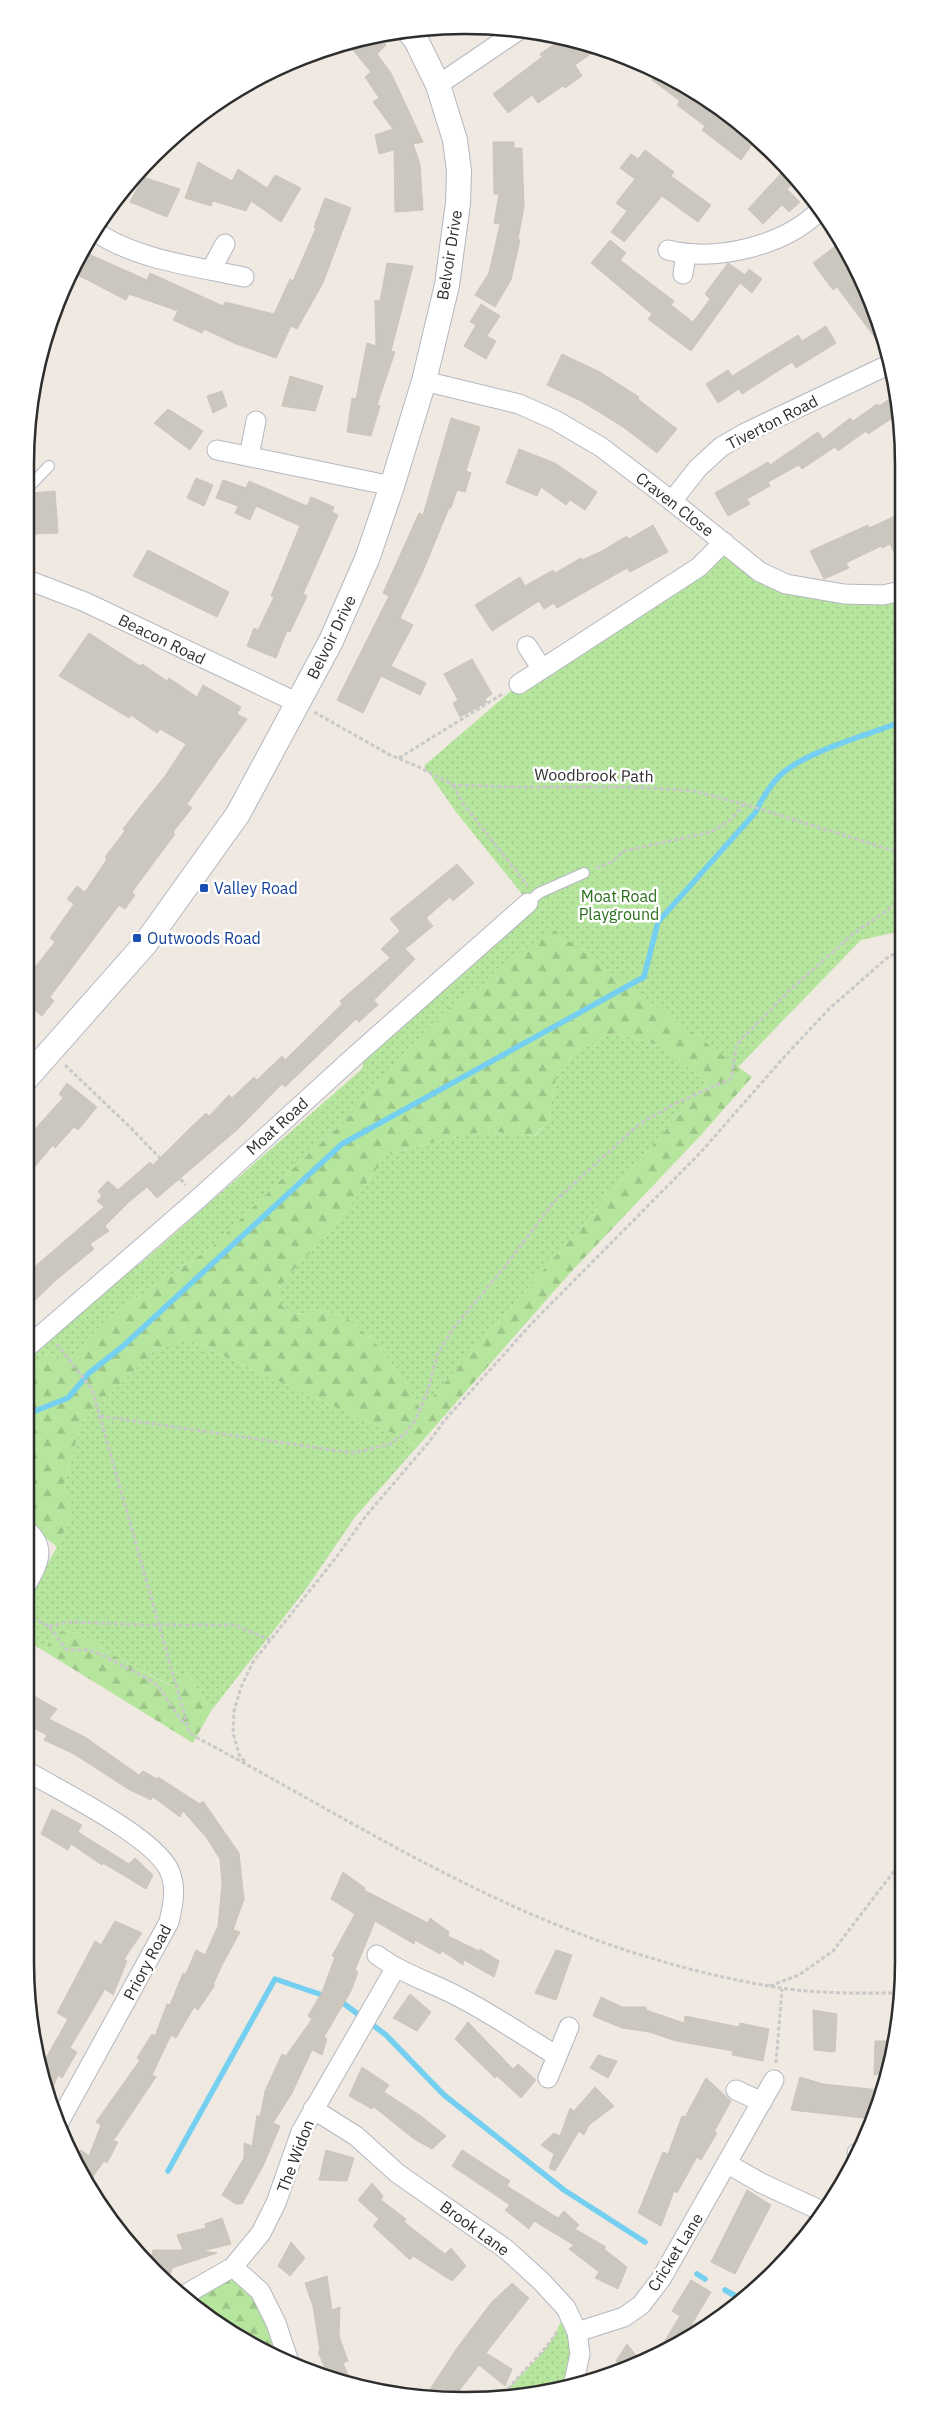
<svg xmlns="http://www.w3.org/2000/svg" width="929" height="2426" viewBox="0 0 929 2426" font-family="'IBM Plex Sans',sans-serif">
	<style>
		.green { fill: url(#green-dots) }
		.forest { fill: url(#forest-firs); fill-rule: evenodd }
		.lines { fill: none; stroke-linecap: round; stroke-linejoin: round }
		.stream { stroke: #75cff0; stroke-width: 5.5 }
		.building { fill: #cbc7bf; stroke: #cbc5ba }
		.service-casing { stroke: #b4b7c1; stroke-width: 12 }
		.minor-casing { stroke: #b4b7c1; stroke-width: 21 }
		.tertiary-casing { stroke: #b4b7c1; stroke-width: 26 }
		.path { stroke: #c9c9c9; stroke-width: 3; stroke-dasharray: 4 2.5; stroke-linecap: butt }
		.service { stroke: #fff; stroke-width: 10 }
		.minor { stroke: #fff; stroke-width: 19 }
		.tertiary { stroke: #fff; stroke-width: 24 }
		.transit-dot { fill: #1a4fb4; stroke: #fff; stroke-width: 2 }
		.labels { text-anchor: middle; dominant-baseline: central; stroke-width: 5; stroke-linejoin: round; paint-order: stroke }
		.street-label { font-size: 16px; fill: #2e2e2e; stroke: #fff }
		.transit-label { font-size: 16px; fill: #164399; stroke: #fff; text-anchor: start }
		.park-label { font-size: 16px; fill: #2c6e1b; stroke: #fff }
		.rim { fill: none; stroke: #2e2e2e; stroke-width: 2.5 }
	</style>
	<defs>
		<pattern id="green-dots" width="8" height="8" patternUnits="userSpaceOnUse" patternTransform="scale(1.25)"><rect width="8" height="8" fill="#b6e59e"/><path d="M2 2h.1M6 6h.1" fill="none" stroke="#9dc588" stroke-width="1.8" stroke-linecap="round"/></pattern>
		<pattern id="forest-firs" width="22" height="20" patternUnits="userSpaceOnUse" patternTransform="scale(1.25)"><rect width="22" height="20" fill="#b6e59e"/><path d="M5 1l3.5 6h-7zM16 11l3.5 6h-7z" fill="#9dc588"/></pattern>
	</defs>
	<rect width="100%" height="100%" fill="#efe9e1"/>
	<g class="green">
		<polygon points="724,542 760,572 830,592 901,591 901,931 861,940 738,1067 643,997 482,986 450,1006 425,1031 347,1119 286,1175 212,1247 108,1318 66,1363 49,1353 25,1375 25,1357 131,1265 140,1264 362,1069 364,1058 535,910 456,812 424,766 519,684"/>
		<polygon points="613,1033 662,1046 707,1083 421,1410 403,1379 374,1341 348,1319 327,1311 295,1314 282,1306 277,1291 296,1267 329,1234 387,1155 465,1134 503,1132 535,1136 549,1120 556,1078 577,1050"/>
		<polygon points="184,1338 392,1433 417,1447 355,1517 306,1589 211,1711 189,1675 170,1685 120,1659 79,1633 62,1631 53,1637 44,1651 25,1640 25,1604 57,1547 72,1514 64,1485 81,1423 154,1351"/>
		<path d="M566 2308 577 2332 573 2386 551 2392 504 2394C517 2376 534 2364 547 2347 556 2335 561 2322 566 2308Z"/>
	</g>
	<g class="forest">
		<path d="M551 928 752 1077 701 1135 571 1272 417 1447 392 1433 184 1338 154 1351 81 1423 64 1485 72 1514 57 1547 25 1521V1375L49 1353 66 1363 108 1318 212 1247 286 1175 347 1119 425 1031 450 1006 482 986ZM613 1033 662 1046 707 1083 421 1410 403 1379 374 1341 348 1319 327 1311 295 1314 282 1306 277 1291 296 1267 329 1234 387 1155 465 1134 503 1132 534 1136 549 1120 556 1078 577 1050Z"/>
		<polygon points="62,1631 79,1633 120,1659 169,1685 189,1675 211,1711 193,1743 44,1651 53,1637"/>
		<polygon points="233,2267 260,2291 289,2362 245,2342 186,2294"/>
	</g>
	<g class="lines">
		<g class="stream">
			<path d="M25 1415 68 1398 89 1373 122 1347 342 1144 644 977 658 922 755 813C762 799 772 781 784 772 811 750 867 735 901 722"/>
			<polyline points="339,2000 386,2035 444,2095 564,2190 645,2242"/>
			<polyline points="168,2171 275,1979 328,1997"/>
			<polyline points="697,2274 705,2279"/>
			<polyline points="725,2290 739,2298"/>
		</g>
	</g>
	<g class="building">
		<polygon points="378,36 386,45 377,54 391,73 423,142 413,144 420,164 423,210 395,212 394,150 379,154 375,135 393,129 373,102 379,98 365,77 371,72 347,43"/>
		<polygon points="563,38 579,40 598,49 575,65 582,76 565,88 563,86 538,103 532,95 508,113 493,94 542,57 540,54"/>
		<polygon points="655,75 698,94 709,102 706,106 753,143 741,160 702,130 705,126 677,105 680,101 652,80"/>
		<polygon points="493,142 514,142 514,148 522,148 524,207 518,239 520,240 511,280 495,307 475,295 489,273 500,224 494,223 499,194 494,194"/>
		<polygon points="645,150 674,172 671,176 711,205 698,222 662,196 624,242 611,232 627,211 616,203 635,179 620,168 631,154 638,159"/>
		<polygon points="198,162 232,181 238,169 267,188 275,175 301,188 281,222 251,201 246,211 213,201 211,206 185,198"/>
		<polygon points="784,170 795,182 787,189 800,202 789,212 782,205 763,224 748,209"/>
		<polygon points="143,177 180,189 167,217 130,202"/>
		<polygon points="325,198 351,208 323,283 297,329 291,326 276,358 236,344 204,329 202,333 173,320 178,311 129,294 126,300 70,271 82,251 147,280 150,273 223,306 225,302 274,314 290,279 293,281 316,228 314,227"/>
		<polygon points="610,240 626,253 620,260 674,301 671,305 693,322 710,299 705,294 728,263 745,275 749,269 762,279 752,293 740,283 691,351 648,319 652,314 591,263"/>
		<polygon points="838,244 860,274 881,342 879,343 837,287 833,290 813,263"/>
		<polygon points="387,263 413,266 391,351 395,352 377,405 380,406 371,436 347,432 352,398 356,399 367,343 376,346 375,300 380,301"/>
		<polygon points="481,304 500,316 487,336 496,341 486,359 464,346 476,325 470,322"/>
		<polygon points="826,326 836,343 796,368 792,362 742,394 739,389 718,403 706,384 728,370 732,376 798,335 802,341"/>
		<polygon points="562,354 600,372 639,397 638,399 677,429 657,453 623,427 581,401 547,385"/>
		<polygon points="290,376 323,386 315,411 282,406"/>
		<polygon points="222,391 227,406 213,413 207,396"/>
		<polygon points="896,395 900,413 868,434 866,431 838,451 835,447 802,469 799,465 768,482 770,486 747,499 750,504 728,516 715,493 768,462 770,465 818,432 823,439 850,418 853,421 877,404 879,406"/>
		<polygon points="168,409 203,431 190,450 154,423"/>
		<polygon points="451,418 480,427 466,471 471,473 465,492 457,490 451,508 449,508 423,571 400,618 413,625 391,666 426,683 420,695 381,676 363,713 337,700 389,596 383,593 419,513 423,515"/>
		<polygon points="519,449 555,463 597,492 585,510 570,500 566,505 541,487 537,496 506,483"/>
		<polygon points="196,478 213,485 204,506 187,498"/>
		<polygon points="223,480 246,488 249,481 307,506 311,497 334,507 332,512 338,515 303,594 307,596 290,632 287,631 276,658 247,646 254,628 258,630 274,597 271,596 300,526 256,506 250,520 235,513 238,506 216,498"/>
		<polygon points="55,491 58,533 35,534 33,493"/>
		<polygon points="900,514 901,567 890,544 882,548 881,546 846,563 849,568 824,579 810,551 868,525 869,528"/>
		<polygon points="653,525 668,552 630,572 627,568 557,608 554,603 544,609 539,601 492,631 475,605 520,577 525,586 553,570 555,573 581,558 582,560 602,551 627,536 629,539"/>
		<polygon points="148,550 229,592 217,617 133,576"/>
		<polygon points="89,633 140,666 142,664 167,681 169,678 197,697 203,685 241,707 237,714 247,719 187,804 192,808 173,832 175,834 132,892 135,895 125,909 119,905 50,997 54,1001 42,1016 25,1002 25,980 55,942 50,938 74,904 67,899 77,886 85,892 107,859 105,857 125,831 123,829 139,808 165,776 186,744 160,729 157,733 131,715 129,718 59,676"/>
		<polygon points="472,659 492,694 485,699 487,702 460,717 453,703 458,700 444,674"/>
		<polygon points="457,864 474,883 453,901 450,897 426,918 433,926 405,949 415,959 374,1000 378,1005 359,1022 356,1019 285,1087 282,1084 238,1129 157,1198 147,1187 129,1202 105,1226 109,1231 90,1244 94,1249 55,1281 25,1310 25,1275 104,1207 97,1201 102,1196 98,1191 108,1181 118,1190 150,1162 153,1165 190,1128 206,1113 209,1116 229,1095 232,1098 254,1077 257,1080 282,1056 285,1060 342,1004 340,1001 390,958 381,949 400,931 390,919"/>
		<polygon points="67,1083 97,1107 78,1130 74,1127 55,1148 53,1145 33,1169 25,1162 25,1140 63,1098 59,1094"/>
		<polygon points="25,1691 57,1709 49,1719 85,1737 139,1775 143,1771 157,1779 158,1777 200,1804 203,1801 239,1853 244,1899 233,1930 240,1932 222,1965 213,1985 215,1985 198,2010 194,2007 176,2038 171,2035 152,2075 156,2077 113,2141 118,2142 107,2163 104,2161 87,2185 75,2162 81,2150 89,2156 101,2125 96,2122 140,2060 137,2058 152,2034 155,2036 167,2004 170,2005 183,1973 186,1974 196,1950 205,1955 218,1926 222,1884 220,1859 206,1837 183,1811 180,1817 153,1797 151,1800 128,1789 74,1754 44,1740 47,1735 25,1724"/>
		<polygon points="52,1809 82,1825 78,1832 129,1864 135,1858 153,1875 146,1889 103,1863 102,1865 71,1844 68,1850 41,1834"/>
		<polygon points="343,1872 365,1888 364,1890 428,1923 430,1918 449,1932 448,1936 479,1951 480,1949 499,1961 494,1977 464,1960 463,1965 442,1951 440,1954 415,1940 414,1944 375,1921 355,1970 358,1972 351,1991 324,2037 327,2039 322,2055 312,2050 292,2093 273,2123 280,2126 263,2166 242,2204 236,2204 222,2195 244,2158 244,2143 252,2146 257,2115 260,2117 265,2091 282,2054 286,2056 312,2019 308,2016 322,1992 335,1957 332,1956 355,1914 331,1899"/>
		<polygon points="115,1921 142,1933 124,1959 127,1961 113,1995 105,1989 70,2048 77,2052 62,2078 58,2075 48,2100 42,2065 68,2019 57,2013 95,1941 101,1945"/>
		<polygon points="556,1950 572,1955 556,2000 535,1993"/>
		<polygon points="410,1994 431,2012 417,2031 393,2018"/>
		<polygon points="601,1997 622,2007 646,2007 646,2010 684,2023 685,2016 739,2027 740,2023 769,2029 763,2061 732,2055 733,2051 676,2041 649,2032 622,2028 593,2016"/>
		<polygon points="813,2010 837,2014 835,2052 814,2050"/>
		<polygon points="468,2022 513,2069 518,2064 536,2080 521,2098 497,2076 495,2078 455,2039"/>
		<polygon points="875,2041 894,2041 889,2072 874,2075"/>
		<polygon points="598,2055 617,2061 608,2078 590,2068"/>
		<polygon points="362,2067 389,2085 384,2092 421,2116 446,2136 432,2149 414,2139 374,2107 372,2109 349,2096"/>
		<polygon points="800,2077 823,2084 880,2090 873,2119 791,2110"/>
		<polygon points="706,2078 731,2101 714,2132 717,2133 701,2160 697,2157 677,2193 674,2191 661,2226 638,2213 663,2152 668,2154 682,2116 685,2117"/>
		<polygon points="595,2087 614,2106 589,2125 584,2135 579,2131 555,2171 549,2168 554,2154 541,2145 554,2133 560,2136 570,2108 574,2111"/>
		<polygon points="326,2150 354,2158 347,2181 319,2180"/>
		<polygon points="462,2150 510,2181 507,2186 558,2218 564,2211 579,2225 575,2229 606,2247 604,2249 627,2267 618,2289 595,2278 599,2272 569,2249 574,2245 534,2221 529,2229 505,2210 510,2205 452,2166"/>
		<polygon points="372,2183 383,2196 381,2200 406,2219 404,2222 445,2254 451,2248 466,2266 452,2281 413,2256 410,2260 373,2226 379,2219 358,2200"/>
		<polygon points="747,2190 771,2205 735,2274 711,2262"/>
		<polygon points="222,2218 231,2244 202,2251 217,2253 172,2268 171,2273 160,2273 150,2264 153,2250 183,2250 177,2235 206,2228 205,2224"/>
		<polygon points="291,2242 305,2258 290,2276 278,2266"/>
		<polygon points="327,2276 332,2310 340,2307 339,2336 348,2361 343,2363 352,2384 330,2379 318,2352 320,2351 313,2306 305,2283"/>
		<polygon points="691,2280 711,2292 682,2341 656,2355 680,2316 672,2311"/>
		<polygon points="512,2283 529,2298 486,2353 512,2369 505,2386 479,2365 455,2396 425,2397 457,2348 491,2303"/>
		<polygon points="627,2344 642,2363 626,2369 616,2361"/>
	</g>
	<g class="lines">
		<g class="service-casing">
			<g id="service">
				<polyline points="25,491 49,466"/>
				<polyline points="528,903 539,893 584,873"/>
			</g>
		</g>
		<g class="minor-casing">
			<g id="minor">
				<polyline points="438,85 519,30"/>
				<path d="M95 231C133 259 198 267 244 277"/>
				<path d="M668 250C716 262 784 246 819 211"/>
				<polyline points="211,270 225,244"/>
				<polyline points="683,274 686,254"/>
				<polyline points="424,381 519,404 555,420 601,447 672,501 760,572 786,584 844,594 883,595 901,591"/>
				<polyline points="217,450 392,486"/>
				<polyline points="249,456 256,421"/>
				<polyline points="672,501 698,468 721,447 745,433 888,365"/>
				<polyline points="25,579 85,602 298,703"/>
				<polyline points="527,646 542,669"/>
				<polyline points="519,684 699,567 724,542"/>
				<polyline points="25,1349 199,1198 356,1055 528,903"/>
				<path d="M25 1529C49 1548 37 1566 25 1587"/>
				<path d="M25 1770C60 1791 153 1836 169 1870 177 1887 173 1905 169 1922L58 2124"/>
				<path d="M377 1955C402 1974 431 1982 459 1997 492 2014 524 2036 557 2056"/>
				<polyline points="548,2078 569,2027"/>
				<polyline points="736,2090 762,2102"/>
				<polyline points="313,2109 356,2136 397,2173 507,2250 541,2281 566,2308 577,2332 580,2354 573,2386"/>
				<polyline points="857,2153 859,2154"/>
				<polyline points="728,2164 761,2183 824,2212"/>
				<polyline points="233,2267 260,2291 276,2323 289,2362"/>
				<polyline points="186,2294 233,2267 261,2233 276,2203 301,2132 395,1969"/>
				<polyline points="577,2332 624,2317 641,2305 661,2279 774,2080"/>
			</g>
		</g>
		<g class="tertiary-casing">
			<polyline id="tertiary" points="25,1080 145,944 238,814 331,641 367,559 392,486 424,381 447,285 458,203 459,171 455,140 438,85 416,40 407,29"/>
		</g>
		<g class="path">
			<polyline points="314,712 390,755 419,767 453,785 515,787 636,787 694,791 744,804 901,853"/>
			<polyline points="399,758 504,693"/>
			<polyline points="453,785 464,805 528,886"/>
			<polyline points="596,868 612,862 624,851 711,832 731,820 744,804"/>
			<polyline points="65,1065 130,1127 186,1185"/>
			<path d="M57 1344 92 1389 190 1734C289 1786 384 1845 485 1893 578 1938 679 1972 781 1988 820 1994 861 1993 900 1993"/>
			<polyline points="100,1416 353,1453 390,1444 406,1433 416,1419 428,1390 437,1355 452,1330 507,1264 553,1203 638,1125 674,1104 731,1079 737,1044 788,992 854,933 901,901"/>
			<path d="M25 1620C51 1619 52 1633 67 1650H88L100 1654 150 1680 159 1687 182 1721 187 1724"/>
			<polyline points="49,1626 69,1622 149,1625 235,1625 270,1640"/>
			<polyline points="245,1761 240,1757 233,1733 234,1711 241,1687 253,1662 338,1555 365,1517 429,1442 444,1421 533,1322 701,1152 785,1056 829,1009 887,958 902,949"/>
			<polyline points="770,1986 799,1975 833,1951 904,1858"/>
			<polyline points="776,2063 782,1989"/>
			<path d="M504 2394C521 2372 542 2355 557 2332"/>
		</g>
		<use href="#service" class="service"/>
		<use href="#minor" class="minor"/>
		<use href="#tertiary" class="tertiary"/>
	</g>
	<g class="transit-dot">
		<rect x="199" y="883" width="10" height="10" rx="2.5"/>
		<rect x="132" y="933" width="10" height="10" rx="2.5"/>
	</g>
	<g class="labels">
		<g class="street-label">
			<text transform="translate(449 255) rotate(-81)">Belvoir Drive</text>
			<text transform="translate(772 422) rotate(-27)">Tiverton Road</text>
			<text transform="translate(675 504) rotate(38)">Craven Close</text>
			<text transform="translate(331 637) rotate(-64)">Belvoir Drive</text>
			<text transform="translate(162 639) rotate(26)">Beacon Road</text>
			<text transform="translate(594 775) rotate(1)">Woodbrook Path</text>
			<text transform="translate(277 1126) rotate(-42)">Moat Road</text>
			<text transform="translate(147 1962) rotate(-62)">Priory Road</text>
			<text transform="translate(295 2156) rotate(-69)">The Widon</text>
			<text transform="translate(475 2228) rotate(36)">Brook Lane</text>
			<text transform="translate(675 2252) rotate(-58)">Cricket Lane</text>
		</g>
		<g class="transit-label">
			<text x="214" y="888">Valley Road</text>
			<text x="147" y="938">Outwoods Road</text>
		</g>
		<g class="park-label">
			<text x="619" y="896">Moat Road<tspan x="619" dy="18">Playground</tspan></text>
		</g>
	</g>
	<path d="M0 0H929V2426H0ZM464 34H465A430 430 0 0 1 895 464V1962A430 430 0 0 1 465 2392H464A430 430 0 0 1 34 1962V464A430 430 0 0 1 464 34Z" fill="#fff" fill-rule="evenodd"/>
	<path class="rim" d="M464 34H465A430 430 0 0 1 895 464V1962A430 430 0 0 1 465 2392H464A430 430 0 0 1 34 1962V464A430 430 0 0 1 464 34Z"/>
</svg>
